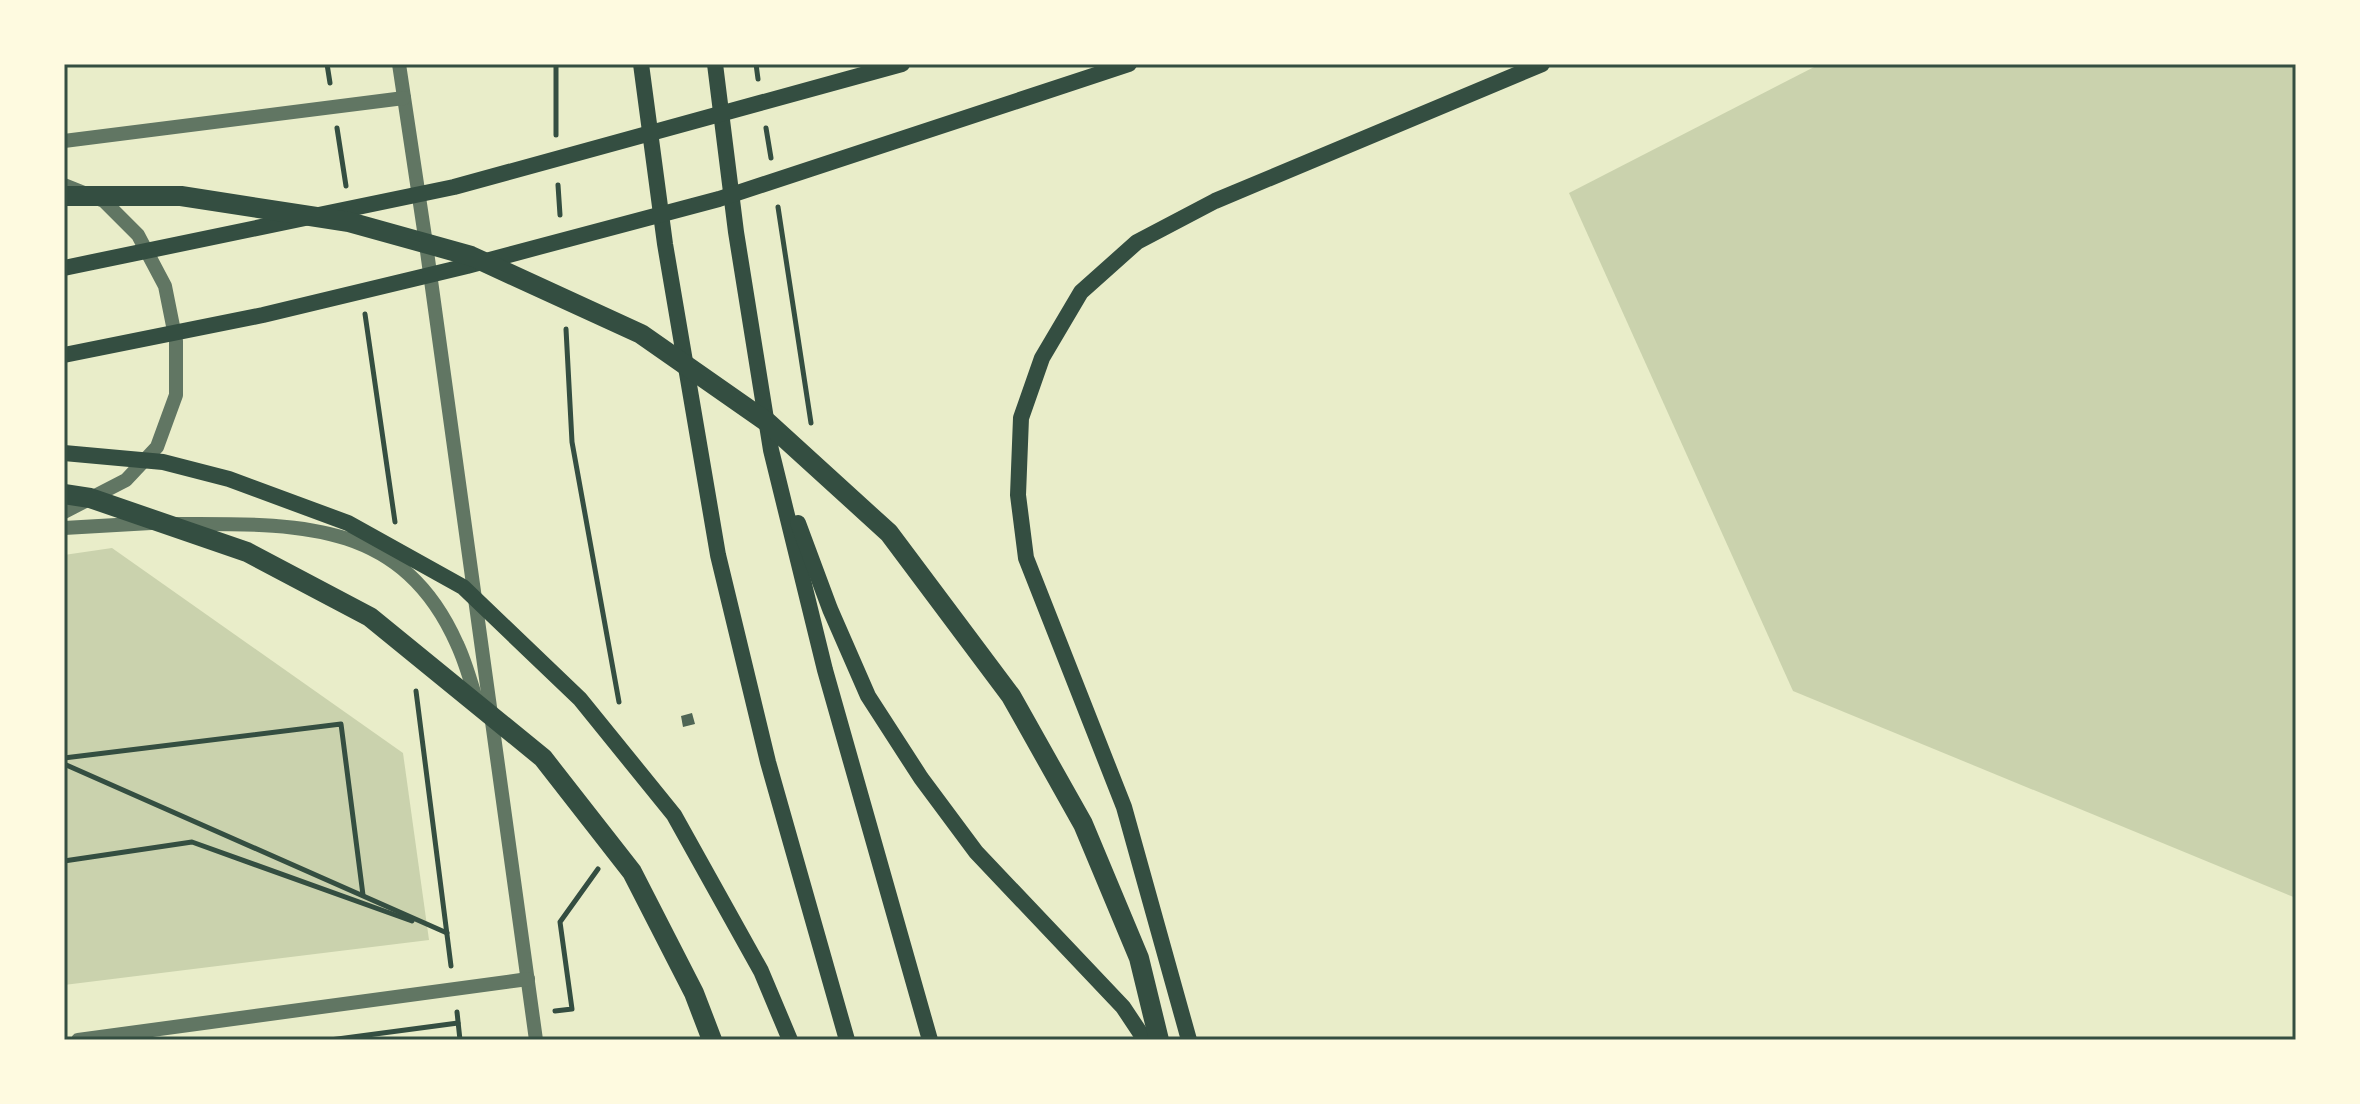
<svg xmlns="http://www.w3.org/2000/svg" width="2360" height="1104" viewBox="0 0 2360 1104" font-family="Inter,sans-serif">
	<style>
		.green { fill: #cad2ad }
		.building { fill: #4f6655 }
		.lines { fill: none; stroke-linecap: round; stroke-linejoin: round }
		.path { stroke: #344e41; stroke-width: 5 }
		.tertiary { stroke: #617663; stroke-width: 14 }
		.secondary { stroke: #344e41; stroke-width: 16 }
		.primary { stroke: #344e41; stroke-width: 20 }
		.neatline { fill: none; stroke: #344e41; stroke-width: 3 }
	</style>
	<rect width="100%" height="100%" fill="#e9edc9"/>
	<g class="green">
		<polygon points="1820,64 2296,64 2296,898 1793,691 1569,193"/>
		<polygon points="112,548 403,753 429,940 64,985 64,555"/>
	</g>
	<polygon class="building" points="692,713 695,724 683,727 681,716"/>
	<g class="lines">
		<g class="path">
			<polyline points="327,64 330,83"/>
			<polyline points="756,64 758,79"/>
			<polyline points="337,128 346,186"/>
			<polyline points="766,128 771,158"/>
			<polyline points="556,135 556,64"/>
			<polyline points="558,185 560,215"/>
			<polyline points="778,207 811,423"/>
			<polyline points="365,314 395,522"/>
			<polyline points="566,329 572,442 619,702"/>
			<polyline points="416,691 451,966"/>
			<polyline points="64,758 341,724 363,895"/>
			<polyline points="64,764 447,933"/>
			<polyline points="64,861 192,842 412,921"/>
			<polyline points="555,1011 572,1009 560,922 598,869"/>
			<polyline points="457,1012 460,1040"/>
			<polyline points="330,1040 458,1023"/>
		</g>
		<g class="tertiary">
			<polyline points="399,64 425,237 536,1040"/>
			<polyline points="64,141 404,98"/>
			<polyline points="64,185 104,201 138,235 165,286 176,341 176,395 157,447 126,480 64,512"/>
			<path d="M176 524C295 524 401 518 457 644 466 663 471 683 477 702"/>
			<polyline points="64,528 151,523"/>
			<polyline points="78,1040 528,979"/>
		</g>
		<g class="secondary">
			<polyline points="641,64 665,244 718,555 768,762 847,1040"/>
			<polyline points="715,64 736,232 771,450 825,670 930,1040"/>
			<polyline points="64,268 454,187 902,64"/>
			<polyline points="64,355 263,315 467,266 719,199 1129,64"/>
			<polyline points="64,453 163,462 229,479 348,523 463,587 580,699 674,815 761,971 790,1040"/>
			<polyline points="798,523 830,609 868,696 921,778 976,852 1123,1007 1145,1040"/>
			<polyline points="1189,1040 1124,807 1026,558 1018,495 1021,418 1042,358 1081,292 1137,242 1215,201 1542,64"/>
		</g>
		<g class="primary">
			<polyline points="64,196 181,196 349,222 471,256 641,334 767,422 889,533 1011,696 1083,824 1139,958 1159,1040"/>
			<polyline points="64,494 90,498 247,552 370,617 543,758 632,872 694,993 712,1040"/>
		</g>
	</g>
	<rect width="2360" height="1104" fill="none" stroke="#fefae0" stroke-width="132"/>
	<rect x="66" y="66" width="2228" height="972" class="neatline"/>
</svg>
